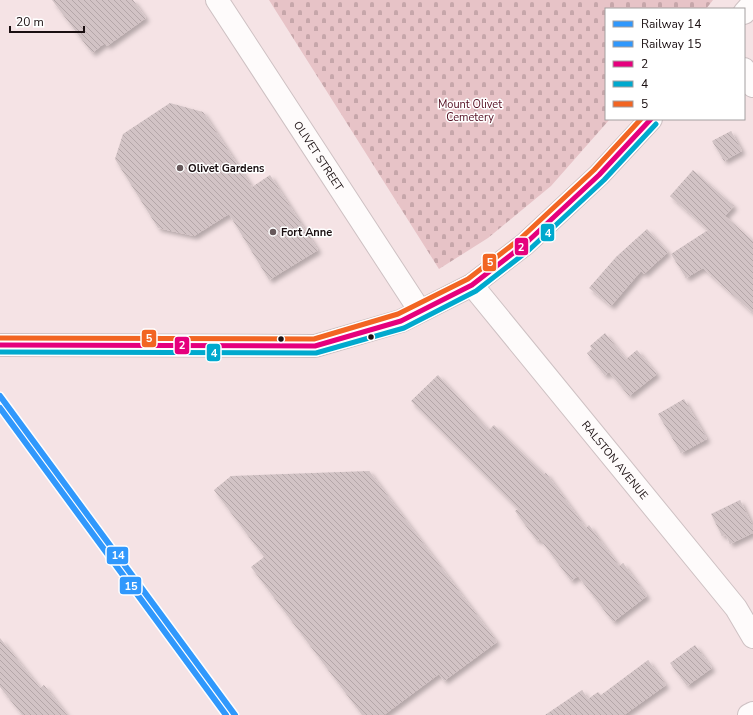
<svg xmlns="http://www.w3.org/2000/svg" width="753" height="715" viewBox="0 0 753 715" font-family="'Nunito Sans',sans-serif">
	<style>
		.cemetery { fill: url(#cemetery-stones) }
		.building { fill: url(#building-back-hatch); filter: url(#shadow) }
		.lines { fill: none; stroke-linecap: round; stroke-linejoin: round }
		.minor-casing { stroke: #cec1c3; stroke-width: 24 }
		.tertiary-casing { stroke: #cec1c3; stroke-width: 24 }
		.minor { stroke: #fefbfb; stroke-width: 22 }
		.tertiary { stroke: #fefbfb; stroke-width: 22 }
		.bus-1-casing { stroke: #fff; stroke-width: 8 }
		.bus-2-casing { stroke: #fff; stroke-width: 8 }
		.bus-3-casing { stroke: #fff; stroke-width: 8 }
		.bus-1 { stroke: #e5007d; stroke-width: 5 }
		.bus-2 { stroke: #00a9ce; stroke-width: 5 }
		.bus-3 { stroke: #f26522; stroke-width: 5 }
		.rail-1-casing { stroke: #fff; stroke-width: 9 }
		.rail-2-casing { stroke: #fff; stroke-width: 9 }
		.rail-1 { stroke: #3098fc; stroke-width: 6 }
		.rail-2 { stroke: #3098fc; stroke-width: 6 }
		.poi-dot { fill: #67595b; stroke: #fff; stroke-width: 1.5 }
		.bus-dot { fill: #1a0f11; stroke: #fff; stroke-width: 1.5 }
		.labels { text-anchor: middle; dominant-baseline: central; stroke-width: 3; stroke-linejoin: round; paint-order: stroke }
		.park-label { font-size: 11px; fill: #530e21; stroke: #fff }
		.street-label { font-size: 11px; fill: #1a0f11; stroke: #fff }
		.poi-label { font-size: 11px; font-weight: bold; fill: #1a0f11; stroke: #fff; text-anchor: start }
		.line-badge { stroke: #fff; stroke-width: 1.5 }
		.badge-label { font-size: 11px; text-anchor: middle; font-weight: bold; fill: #fff }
	</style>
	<defs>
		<pattern id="cemetery-stones" width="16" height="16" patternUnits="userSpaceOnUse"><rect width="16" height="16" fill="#e7c3c7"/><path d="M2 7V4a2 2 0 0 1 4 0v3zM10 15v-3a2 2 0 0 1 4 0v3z" fill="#c6a6aa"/></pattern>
		<pattern id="building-back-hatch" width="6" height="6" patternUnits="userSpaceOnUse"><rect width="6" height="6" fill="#d2c3c5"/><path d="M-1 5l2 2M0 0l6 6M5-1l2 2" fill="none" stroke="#b4a6a8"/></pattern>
		<filter id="shadow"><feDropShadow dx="3.5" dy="3.5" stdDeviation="2" flood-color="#0004"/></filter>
	</defs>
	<rect width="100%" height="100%" fill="#f5e3e5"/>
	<polygon class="cemetery" points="269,0 713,0 706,9 606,9 606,119 610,119 551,186 488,238 439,269"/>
	<g class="building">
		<polygon points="52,0 133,0 146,18 107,46 105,43 92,53"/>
		<polygon points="170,103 203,112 252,187 270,175 318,250 269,280 229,214 194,236 158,228 115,159 123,134"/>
		<polygon points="731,131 742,151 724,161 712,141"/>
		<polygon points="693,170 734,206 725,216 753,241 753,313 703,268 686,278 671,254 708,230 670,196"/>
		<polygon points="647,229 668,252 644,274 641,271 611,306 589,288 616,257"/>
		<polygon points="605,333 626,359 637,350 657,374 629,396 609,372 605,376 587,353 592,349 590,346"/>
		<polygon points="438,375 489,430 494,425 544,474 546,473 586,528 589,525 619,566 623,563 647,596 613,622 578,576 571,581 540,539 537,541 515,511 518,509 411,401"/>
		<polygon points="684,399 707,439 681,453 658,414"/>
		<polygon points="369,471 497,642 444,681 439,674 384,715 362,715 251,567 264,557 214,490 231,476"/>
		<polygon points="740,500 753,526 753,533 730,544 726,535 722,536 711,514"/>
		<polygon points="0,638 40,688 44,685 67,715 22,715 0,687"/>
		<polygon points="695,645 712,668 687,686 670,663"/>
		<polygon points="648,660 666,685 624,715 545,715 582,690 588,699 598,692 601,695"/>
	</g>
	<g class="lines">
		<g class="minor-casing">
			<g id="minor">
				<path id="s1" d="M217 0 420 311"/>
				<polyline points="744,69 753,86"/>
				<path id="s2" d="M472 285 736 608 753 637"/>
				<polyline points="749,715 753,713"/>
			</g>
		</g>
		<g class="tertiary-casing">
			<g id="tertiary">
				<polyline points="744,13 753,3"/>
				<polyline points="0,345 315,346 401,321 472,285 525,244 599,175 651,119"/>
			</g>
		</g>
		<use href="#minor" class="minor"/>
		<use href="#tertiary" class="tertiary"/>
		<g class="bus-1-casing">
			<polyline id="bus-1" points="0,345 315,346 401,321 472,285 525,244 599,175 651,119"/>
		</g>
		<g class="bus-2-casing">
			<polyline id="bus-2" points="0,352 316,353 404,328 476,291 529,250 604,180 656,124"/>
		</g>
		<g class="bus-3-casing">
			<polyline id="bus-3" points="0,338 314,339 398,314 468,279 520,239 594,170 641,119"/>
		</g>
		<use href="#bus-1" class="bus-1"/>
		<use href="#bus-2" class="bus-2"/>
		<use href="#bus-3" class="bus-3"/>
		<g class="rail-1-casing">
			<polyline id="rail-1" points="0,396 235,715"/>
		</g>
		<g class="rail-2-casing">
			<polyline id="rail-2" points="0,408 226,715"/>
		</g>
		<use href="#rail-1" class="rail-1"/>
		<use href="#rail-2" class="rail-2"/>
	</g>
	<g class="poi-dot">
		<circle cx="180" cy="168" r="4"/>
		<circle cx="273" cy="232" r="4"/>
	</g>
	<g class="bus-dot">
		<circle cx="371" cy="337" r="3.5"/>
		<circle cx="281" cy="339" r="3.5"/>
	</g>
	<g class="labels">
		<g class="park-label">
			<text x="470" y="104">Mount Olivet<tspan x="470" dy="13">Cemetery</tspan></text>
		</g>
		<g class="street-label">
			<text stroke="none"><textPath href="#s1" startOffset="186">OLIVET STREET</textPath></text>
			<text stroke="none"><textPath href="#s2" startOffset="226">RALSTON AVENUE</textPath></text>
		</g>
		<g class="poi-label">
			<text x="188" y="168">Olivet Gardens</text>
			<text x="281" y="232">Fort Anne</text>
		</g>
	</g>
	<g class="line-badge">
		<rect x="540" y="223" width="15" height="19" rx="4" fill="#00a9ce"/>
		<rect x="514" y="237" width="15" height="19" rx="4" fill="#e5007d"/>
		<rect x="482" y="253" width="15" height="19" rx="4" fill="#f26522"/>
		<rect x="141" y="329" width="16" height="19" rx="4" fill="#f26522"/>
		<rect x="174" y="336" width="16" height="19" rx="4" fill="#e5007d"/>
		<rect x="206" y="343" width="15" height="19" rx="4" fill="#00a9ce"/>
		<rect x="106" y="546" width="23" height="19" rx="4" fill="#3098fc"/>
		<rect x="119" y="576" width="23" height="19" rx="4" fill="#3098fc"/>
	</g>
	<g class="badge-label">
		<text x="548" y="237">4</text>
		<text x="521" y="251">2</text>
		<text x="490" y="266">5</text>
		<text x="149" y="342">5</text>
		<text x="182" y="349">2</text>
		<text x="214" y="357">4</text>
		<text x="118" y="559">14</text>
		<text x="131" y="590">15</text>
	</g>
	<rect x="605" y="8" width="140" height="112" fill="#ffffff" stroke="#a39fa0"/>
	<rect x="613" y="21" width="20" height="6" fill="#3098fc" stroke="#a39fa0"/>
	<text x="641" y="28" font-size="12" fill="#1a0f11">Railway 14</text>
	<rect x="613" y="41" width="20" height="6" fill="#3098fc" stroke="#a39fa0"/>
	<text x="641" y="48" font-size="12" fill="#1a0f11">Railway 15</text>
	<rect x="613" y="61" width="20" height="6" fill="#e5007d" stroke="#a39fa0"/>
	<text x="641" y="68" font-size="12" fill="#1a0f11">2</text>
	<rect x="613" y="81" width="20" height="6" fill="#00a9ce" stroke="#a39fa0"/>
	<text x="641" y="88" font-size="12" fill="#1a0f11">4</text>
	<rect x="613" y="101" width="20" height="6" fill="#f26522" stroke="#a39fa0"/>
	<text x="641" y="108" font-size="12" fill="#1a0f11">5</text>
	<path d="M10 26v6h74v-6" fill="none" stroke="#1a0f11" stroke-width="2"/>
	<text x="16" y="26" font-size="12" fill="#1a0f11" stroke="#ffffff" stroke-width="3" paint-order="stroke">20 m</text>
</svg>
